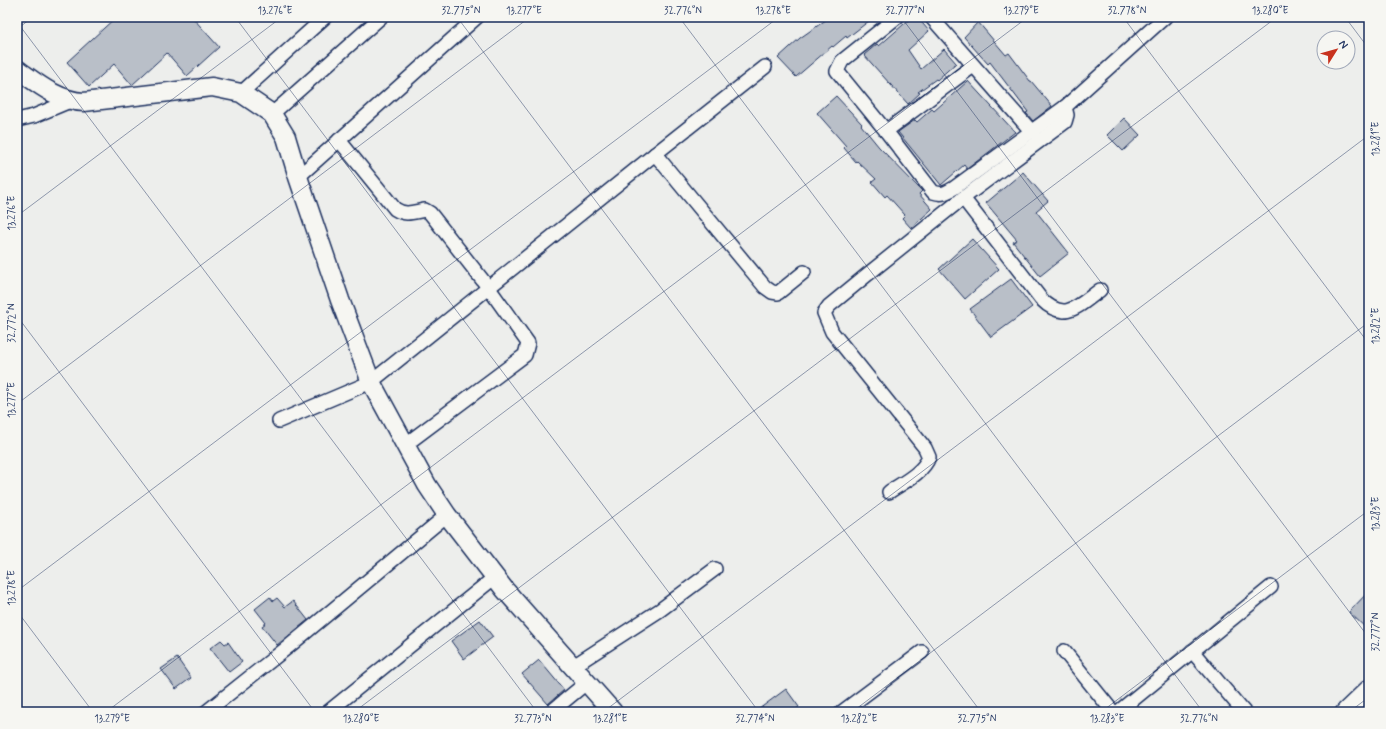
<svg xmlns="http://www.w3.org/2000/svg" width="1386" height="729" viewBox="0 0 1386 729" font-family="Mynerve,sans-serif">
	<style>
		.building { fill: #b9bfc8; stroke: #1b2f5e }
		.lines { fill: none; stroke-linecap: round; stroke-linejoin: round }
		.minor-casing { stroke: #1b2f5e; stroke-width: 16 }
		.secondary-casing { stroke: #1b2f5e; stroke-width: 21 }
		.minor { stroke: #f6f6f2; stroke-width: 13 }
		.secondary { stroke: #f6f6f2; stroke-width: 18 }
		.ticks { fill: none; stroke: #1b2f5e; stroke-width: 1; stroke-opacity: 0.45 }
		.neatline { fill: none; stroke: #1b2f5e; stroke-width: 1.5 }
		.ticks-label { font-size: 10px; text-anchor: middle; fill: #1b2f5e }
	</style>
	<rect width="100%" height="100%" fill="#edeeec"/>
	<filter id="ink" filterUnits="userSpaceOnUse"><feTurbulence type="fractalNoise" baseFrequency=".025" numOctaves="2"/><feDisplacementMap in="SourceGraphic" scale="8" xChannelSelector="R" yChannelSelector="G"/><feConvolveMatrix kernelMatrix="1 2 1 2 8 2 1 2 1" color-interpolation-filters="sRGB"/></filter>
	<g filter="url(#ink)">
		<g class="building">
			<polygon points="116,17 192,17 219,47 187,76 167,53 132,85 114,64 89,87 67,62"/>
			<polygon points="830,17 874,17 847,38 846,36 833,47 832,46 796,77 778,58 800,38"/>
			<polygon points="912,17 917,17 929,31 908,50 921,69 944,49 956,63 937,80 936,79 918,92 920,93 908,104 864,55 877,44 879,46"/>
			<polygon points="978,22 1006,55 1009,53 1030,81 1031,81 1052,106 1033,121 1026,113 1028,112 990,62 988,64 964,37"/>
			<polygon points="968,81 1015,132 967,169 964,165 941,185 898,132 915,120 917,122 932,109 934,111"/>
			<polygon points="836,96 862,124 861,125 879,147 922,191 919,194 932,209 911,228 902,218 905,215 887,195 885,197 872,182 876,179 857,161 856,162 844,148 846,146 817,113"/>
			<polygon points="1124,118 1140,135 1123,151 1107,135"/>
			<polygon points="1023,172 1048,201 1036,211 1069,253 1040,276 1013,242 1017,240 986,203"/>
			<polygon points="972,239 999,269 965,299 939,269"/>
			<polygon points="1011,279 1032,307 991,337 970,309"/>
			<polygon points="1369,591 1369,631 1349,612"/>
			<polygon points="270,597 273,601 277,598 285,607 293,601 308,620 277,645 262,626 266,623 255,609"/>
			<polygon points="480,620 493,637 464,659 451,641"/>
			<polygon points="221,640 225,644 228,642 242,662 229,672 210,648"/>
			<polygon points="177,658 191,678 176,689 161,669"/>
			<polygon points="539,660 564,690 548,704 522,674"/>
			<polygon points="786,689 799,707 792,712 755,712"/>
		</g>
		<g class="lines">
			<g class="minor-casing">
				<g id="minor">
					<polyline points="931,17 1032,132"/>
					<path d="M973 66 886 131 933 192C942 195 946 193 954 188L1065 107 1165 17"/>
					<polyline points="241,93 325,17"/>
					<polyline points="272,114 381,17"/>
					<polyline points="17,120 34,116 70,101"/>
					<polyline points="886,131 837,71 842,61 897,17"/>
					<path d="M339 140 395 209C406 216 413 212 425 210L430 213 488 287 528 343 525 355 405 445"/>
					<polyline points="655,154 765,287 772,292 778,293 804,272"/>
					<polyline points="298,177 477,17"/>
					<path d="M963 198 1041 299C1065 323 1078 306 1100 290"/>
					<polyline points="279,421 371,382 655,154 765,67"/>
					<path d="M889 492C902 483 923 473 929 457L925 448 832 332 824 313 829 306 868 274 963 198 1065 122 1067 115 1065 107"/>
					<polyline points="1064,651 1113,712"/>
					<polyline points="1192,651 1244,712"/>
					<polyline points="572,667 660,610 715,569"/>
					<polyline points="206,712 288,647 447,515"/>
					<polyline points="328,712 495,577"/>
					<polyline points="551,712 586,683"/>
					<polyline points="842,712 922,652"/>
					<polyline points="1118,712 1271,587"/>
				</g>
			</g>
			<g class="secondary-casing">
				<g id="secondary">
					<path d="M17 69C37 83 58 101 84 102L212 87 241 93 272 114 286 137 298 177 340 300 371 382 427 485 447 515 505 590 613 712"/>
					<polyline points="1345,712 1369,689"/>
				</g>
			</g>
			<use href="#minor" class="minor"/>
			<use href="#secondary" class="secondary"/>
		</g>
	</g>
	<path class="ticks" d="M235 17 759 712M457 17 981 712M679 17 1203 712M901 17 1369 638M1123 17 1369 344M1345 17 1369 49M17 22 537 712M17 29 33 17M17 216 282 17M17 316 315 712M17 404 530 17M17 591 779 17M17 611 93 712M106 712 1028 17M354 712 1277 17M603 712 1369 135M852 712 1369 322M1101 712 1369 510M1349 712 1369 697"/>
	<rect width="1386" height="729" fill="none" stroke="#f6f6f2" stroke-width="44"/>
	<g transform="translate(1336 50) rotate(53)"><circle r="19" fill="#f6f6f2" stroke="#9ea6b7"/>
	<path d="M0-3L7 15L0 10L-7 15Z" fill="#c8321e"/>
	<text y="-6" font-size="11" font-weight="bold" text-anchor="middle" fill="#1b2f5e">N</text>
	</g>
	<rect x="22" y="22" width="1342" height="685" class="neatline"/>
	<g class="ticks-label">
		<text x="275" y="14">13.276°E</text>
		<text x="461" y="14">32.775°N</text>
		<text x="524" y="14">13.277°E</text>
		<text x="683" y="14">32.776°N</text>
		<text x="773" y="14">13.278°E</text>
		<text x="905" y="14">32.777°N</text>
		<text x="1021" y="14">13.279°E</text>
		<text x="1127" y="14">32.778°N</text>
		<text x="1270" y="14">13.280°E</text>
		<text transform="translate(1375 139) rotate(-90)" y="4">13.281°E</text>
		<text transform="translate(11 213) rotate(-90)" y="4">13.276°E</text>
		<text transform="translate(11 323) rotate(-90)" y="4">32.772°N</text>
		<text transform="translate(1375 326) rotate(-90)" y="4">13.282°E</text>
		<text transform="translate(11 400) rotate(-90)" y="4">13.277°E</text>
		<text transform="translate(1375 514) rotate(-90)" y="4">13.283°E</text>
		<text transform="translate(11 588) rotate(-90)" y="4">13.278°E</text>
		<text transform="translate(1375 632) rotate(-90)" y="4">32.777°N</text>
		<text x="112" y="722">13.279°E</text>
		<text x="361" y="722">13.280°E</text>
		<text x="533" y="722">32.773°N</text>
		<text x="610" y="722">13.281°E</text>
		<text x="755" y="722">32.774°N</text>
		<text x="859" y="722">13.282°E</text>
		<text x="977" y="722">32.775°N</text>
		<text x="1107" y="722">13.283°E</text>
		<text x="1199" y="722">32.776°N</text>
	</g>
</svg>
